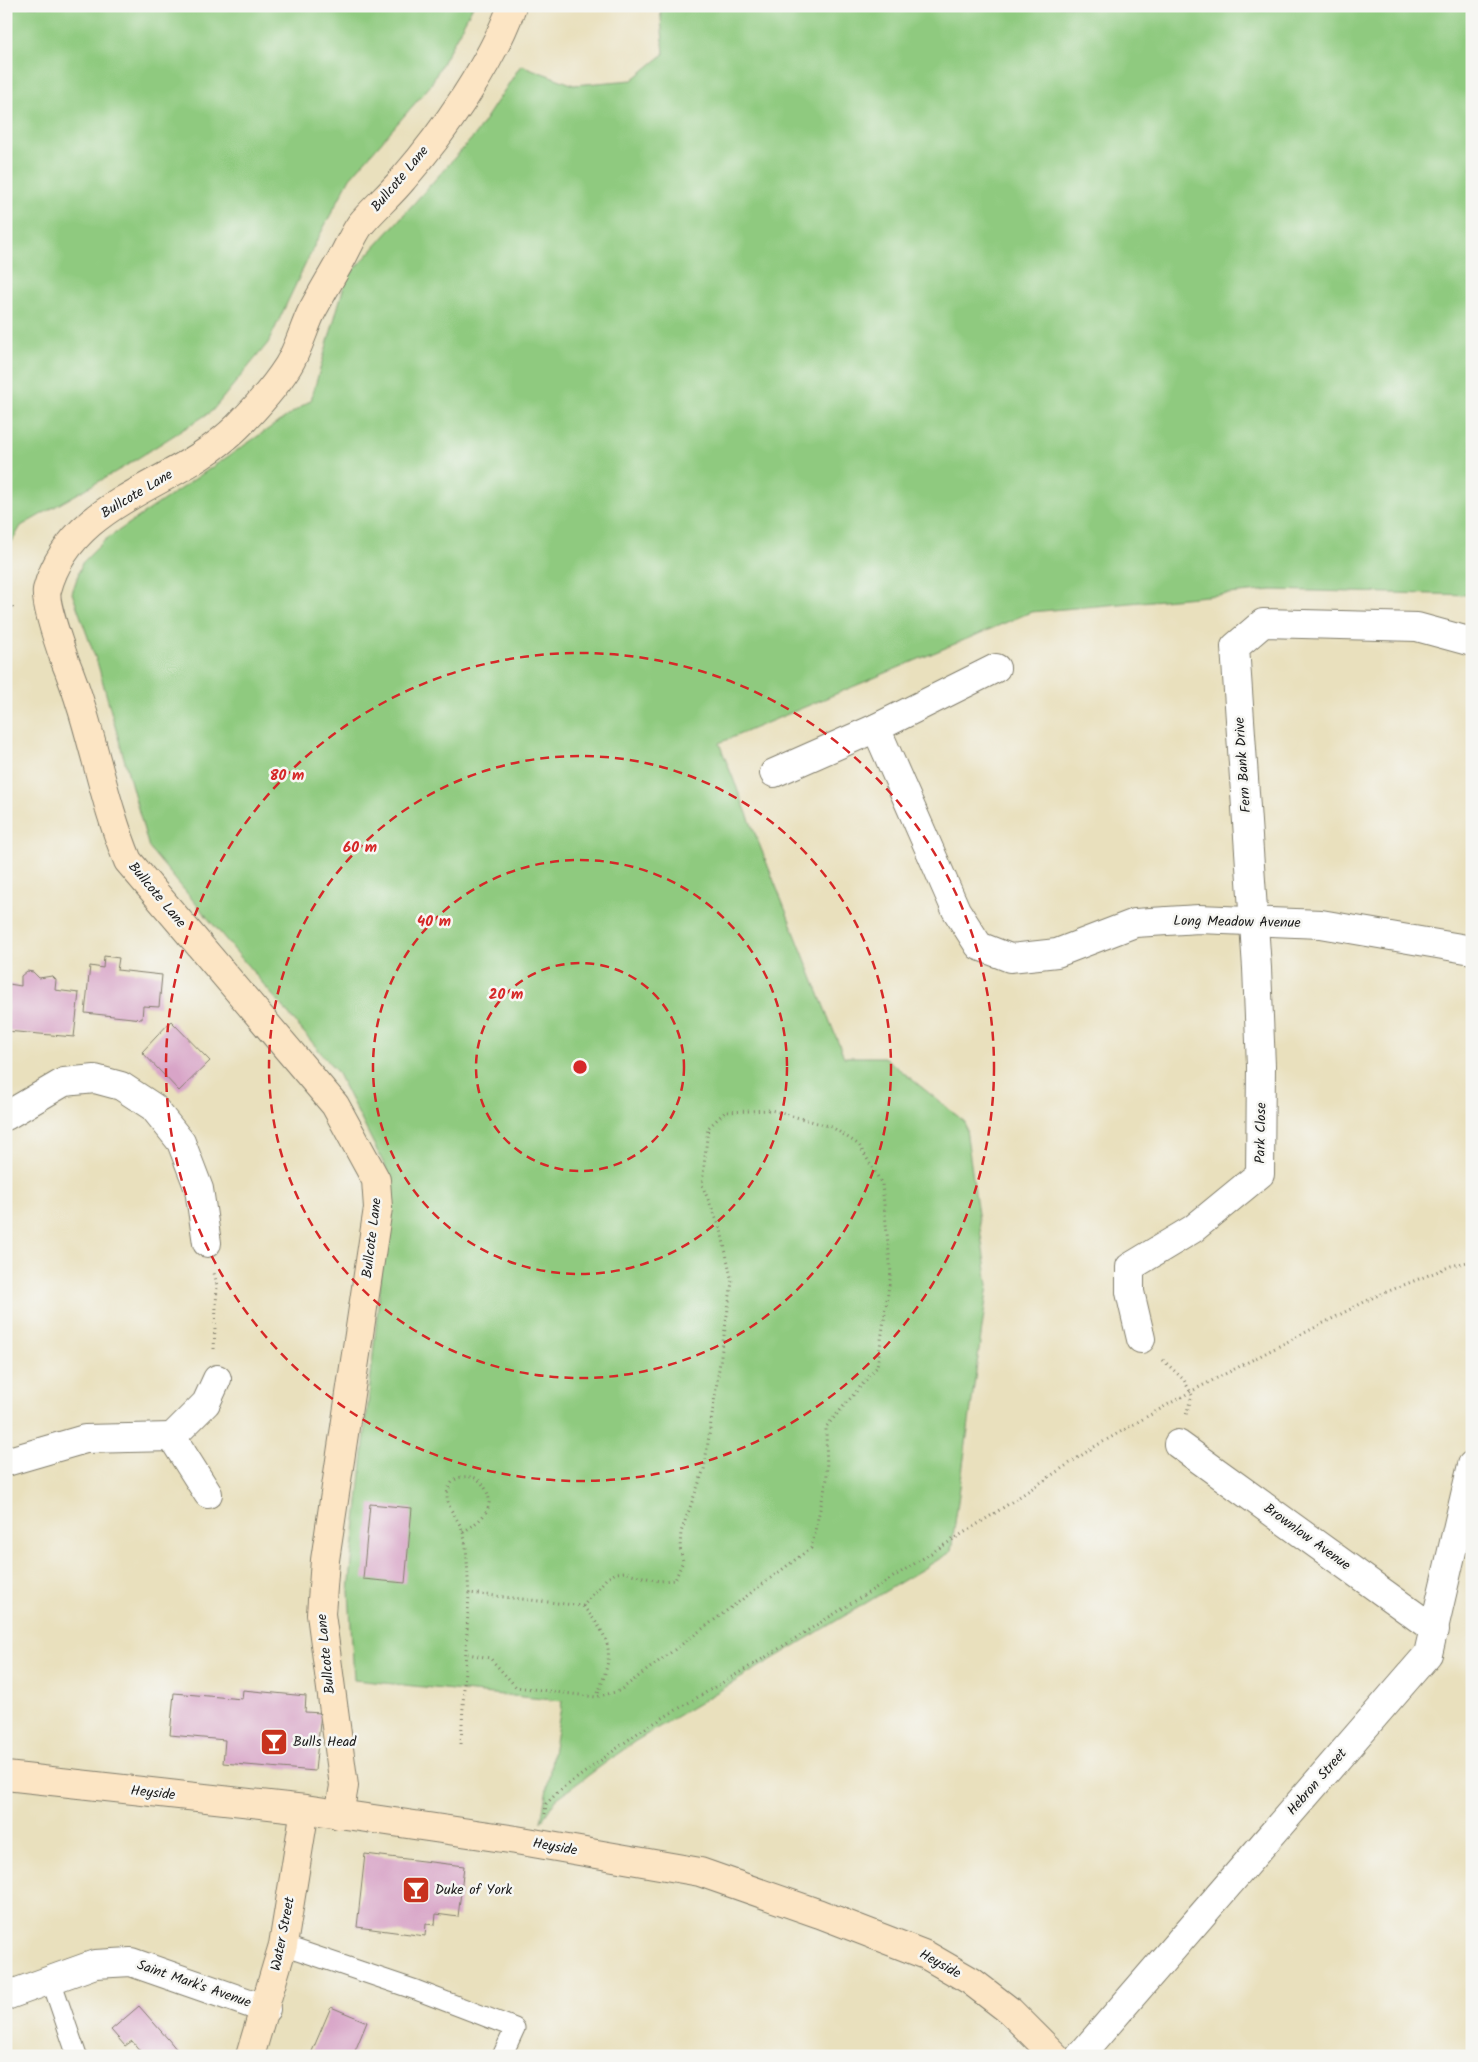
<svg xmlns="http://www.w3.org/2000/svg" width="1478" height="2062" viewBox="0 0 1478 2062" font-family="Kalam,sans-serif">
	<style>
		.green { fill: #8fca7f; stroke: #56734e }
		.building { fill: #d8a4c7 }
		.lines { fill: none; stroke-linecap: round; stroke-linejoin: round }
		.lane-casing { stroke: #827e6c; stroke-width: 21 }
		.street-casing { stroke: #827e6c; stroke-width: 30 }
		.secondary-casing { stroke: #827e6c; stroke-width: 30 }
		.path { stroke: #827e6c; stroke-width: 3; stroke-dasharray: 1 4; stroke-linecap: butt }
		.lane { stroke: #fff; stroke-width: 19 }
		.street { stroke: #fff; stroke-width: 28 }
		.secondary { stroke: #fce5c4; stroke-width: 28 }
		.ring { fill: none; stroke: #d62828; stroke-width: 2.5; stroke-dasharray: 9 6 }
		.labels { text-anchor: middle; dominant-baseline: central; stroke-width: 5; stroke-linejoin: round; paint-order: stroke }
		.street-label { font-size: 14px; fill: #1c1c1c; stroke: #f6f6f2 }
		.poi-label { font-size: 14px; fill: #1c1c1c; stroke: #f6f6f2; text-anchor: start }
		.centre { fill: #d62828; stroke: #f6f6f2; stroke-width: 2.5 }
		.ring-label { font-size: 15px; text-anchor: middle; font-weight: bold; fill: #d62828; stroke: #f6f6f2; stroke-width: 5; stroke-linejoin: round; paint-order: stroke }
	</style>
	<rect width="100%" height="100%" fill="#f6f6f2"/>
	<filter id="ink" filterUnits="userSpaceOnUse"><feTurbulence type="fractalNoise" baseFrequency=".02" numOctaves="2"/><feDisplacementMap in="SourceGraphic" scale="10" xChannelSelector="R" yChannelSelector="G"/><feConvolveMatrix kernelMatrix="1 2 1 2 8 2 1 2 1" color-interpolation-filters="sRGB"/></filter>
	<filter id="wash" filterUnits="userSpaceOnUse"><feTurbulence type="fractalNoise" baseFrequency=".0096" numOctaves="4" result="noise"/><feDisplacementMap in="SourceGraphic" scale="20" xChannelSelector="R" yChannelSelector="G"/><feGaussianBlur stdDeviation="1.12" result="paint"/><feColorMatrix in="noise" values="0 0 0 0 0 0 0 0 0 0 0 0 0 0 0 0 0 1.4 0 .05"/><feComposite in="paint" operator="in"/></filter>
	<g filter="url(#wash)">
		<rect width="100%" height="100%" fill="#e9e0bd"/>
		<g class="green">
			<polygon points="6,6 473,6 430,86 350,178 314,246 268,343 212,411 124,467 21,526 6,552"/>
			<polygon points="660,6 1472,6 1472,595 1272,590 1031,612 719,743 844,1057 884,1057 965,1122 988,1285 951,1552 634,1742 556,1799 541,1822 562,1701 354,1680 349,1591 382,1267 389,1174 337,1072 149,848 98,665 72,593 82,563 105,540 311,400 346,279 475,135 521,65 574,85 632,80 664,54"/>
		</g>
		<g id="blocks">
			<g class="building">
				<polygon points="104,956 119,958 117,970 162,975 159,1007 143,1006 142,1019 85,1013 90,966 103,968"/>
				<polygon points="27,971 33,972 39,978 52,976 56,980 55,990 79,993 74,1037 6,1031 9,984 21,986 21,976"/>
				<polygon points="171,1021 210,1061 179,1091 142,1052"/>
				<polygon points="370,1504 412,1508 405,1583 363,1579"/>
				<polygon points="243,1690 306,1696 305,1712 321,1713 315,1771 223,1763 225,1740 170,1735 174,1693 242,1699"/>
				<polygon points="365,1854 464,1866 458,1917 436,1914 435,1925 426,1924 425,1936 357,1927"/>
				<polygon points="139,2006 168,2039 182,2056 144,2056 132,2041 125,2046 111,2030"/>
				<polygon points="331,2007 367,2022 353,2056 310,2056"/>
			</g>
		</g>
	</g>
	<g filter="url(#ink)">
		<use href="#blocks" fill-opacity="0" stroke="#827e6c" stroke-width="1"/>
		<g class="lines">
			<g class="lane-casing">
				<g id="lane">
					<polyline points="283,1945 416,1990 515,2028 502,2056"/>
					<polyline points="51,1980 77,2056"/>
				</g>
			</g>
			<g class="street-casing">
				<g id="street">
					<polyline points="876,728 956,910 979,946 1010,958 1057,953 1135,923 1199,919 1321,924 1472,950"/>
					<polyline points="774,773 876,728 996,668"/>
					<polyline points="6,1116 64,1082 95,1079 121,1086 153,1107 181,1142 199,1189 207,1243"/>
					<polyline points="1141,1339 1130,1292 1130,1267 1193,1229 1260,1174 1261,1066 1257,968 1235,647 1263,623 1417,627 1472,642"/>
					<polyline points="172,1437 206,1403 217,1379"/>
					<polyline points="1178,1444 1435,1630"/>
					<polyline points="6,1462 85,1439 172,1437 208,1494"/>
					<polyline points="6,1996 95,1964 131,1962 266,2009"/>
					<polyline points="1080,2056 1428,1654 1472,1465"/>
				</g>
			</g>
			<g class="secondary-casing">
				<g id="secondary">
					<polyline points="6,1776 305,1809 516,1840 700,1872 820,1914 926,1955 971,1981 1010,2011 1055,2056"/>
					<path d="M339 1815 344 1786 321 1614 325 1560 378 1208 376 1180 335 1105 128 861C101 796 92 726 65 661 60 647 44 602 47 590 72 498 178 487 238 426 256 408 274 388 288 366 298 350 303 330 311 313 321 294 332 276 342 258 348 247 353 235 360 225 373 209 390 195 403 179 443 133 492 63 512 6"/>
					<polyline points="250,2056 283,1945 305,1809"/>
				</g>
			</g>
			<g class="path">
				<polyline points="6,615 15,604"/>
				<polyline points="214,1349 217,1285 214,1273"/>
				<polyline points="1163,1360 1184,1380 1192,1395 1186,1415"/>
				<path d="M463 1532C480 1521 497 1509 485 1488 482 1483 477 1477 471 1477 464 1476 455 1477 451 1484 439 1502 458 1516 463 1532 468 1550 467 1574 469 1593"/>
				<path d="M583 1606C614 1643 614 1652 597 1696"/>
				<polyline points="461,1744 469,1593 583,1606 606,1579 616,1573 624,1572 659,1581 675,1580 683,1561 680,1548 681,1532 704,1469 732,1282 721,1230 702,1185 708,1128 725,1112 771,1110 832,1127 859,1145 882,1184 891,1273 877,1367 826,1427 827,1479 811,1548 619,1691 596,1697 516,1687 490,1658 468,1654"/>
				<polyline points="545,1814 546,1804 557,1793 639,1732 764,1658 992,1515 1094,1447 1190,1392 1374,1297 1451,1266 1472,1261"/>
			</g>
			<use href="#lane" class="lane"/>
			<use href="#street" class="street"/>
			<use href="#secondary" class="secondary"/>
		</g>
	</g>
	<g class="ring">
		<circle cx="580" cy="1067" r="104"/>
		<circle cx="580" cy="1067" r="207"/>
		<circle cx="580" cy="1067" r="311"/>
		<circle cx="580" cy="1067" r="414"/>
	</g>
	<defs>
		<g id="bar-square" transform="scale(1.4375)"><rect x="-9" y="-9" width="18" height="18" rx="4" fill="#c8321e" stroke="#f6f6f2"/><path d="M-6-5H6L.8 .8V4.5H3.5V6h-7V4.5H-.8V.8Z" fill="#fff"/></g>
	</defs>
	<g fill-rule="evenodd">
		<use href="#bar-square" x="274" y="1742"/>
		<use href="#bar-square" x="416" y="1890"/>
	</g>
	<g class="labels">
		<g class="street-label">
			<text transform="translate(400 179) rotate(-50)">Bullcote Lane</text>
			<text transform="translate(137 494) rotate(-31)">Bullcote Lane</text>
			<text transform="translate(1243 765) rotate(-94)">Fern Bank Drive</text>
			<text transform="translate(157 895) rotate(50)">Bullcote Lane</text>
			<text transform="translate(1237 922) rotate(1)">Long Meadow Avenue</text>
			<text transform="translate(1261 1133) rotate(-89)">Park Close</text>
			<text transform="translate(372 1238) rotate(-83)">Bullcote Lane</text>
			<text transform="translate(1307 1537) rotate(36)">Brownlow Avenue</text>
			<text transform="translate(326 1654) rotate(-96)">Bullcote Lane</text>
			<text transform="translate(1317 1782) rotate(-49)">Hebron Street</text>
			<text transform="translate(153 1793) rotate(6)">Heyside</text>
			<text transform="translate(555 1847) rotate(10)">Heyside</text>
			<text transform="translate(283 1934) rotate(-79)">Water Street</text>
			<text transform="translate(940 1964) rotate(29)">Heyside</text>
			<text transform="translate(194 1984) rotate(19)">Saint Mark's Avenue</text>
		</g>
		<g class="poi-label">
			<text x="293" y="1742">Bulls Head</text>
			<text x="435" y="1890">Duke of York</text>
		</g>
	</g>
	<circle cx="580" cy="1067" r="8" class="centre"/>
	<g class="ring-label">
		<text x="287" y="780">80 m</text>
		<text x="360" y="852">60 m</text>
		<text x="434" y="926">40 m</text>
		<text x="506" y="999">20 m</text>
	</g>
	<rect width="1478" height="2062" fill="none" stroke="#f6f6f2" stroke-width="25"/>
</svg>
